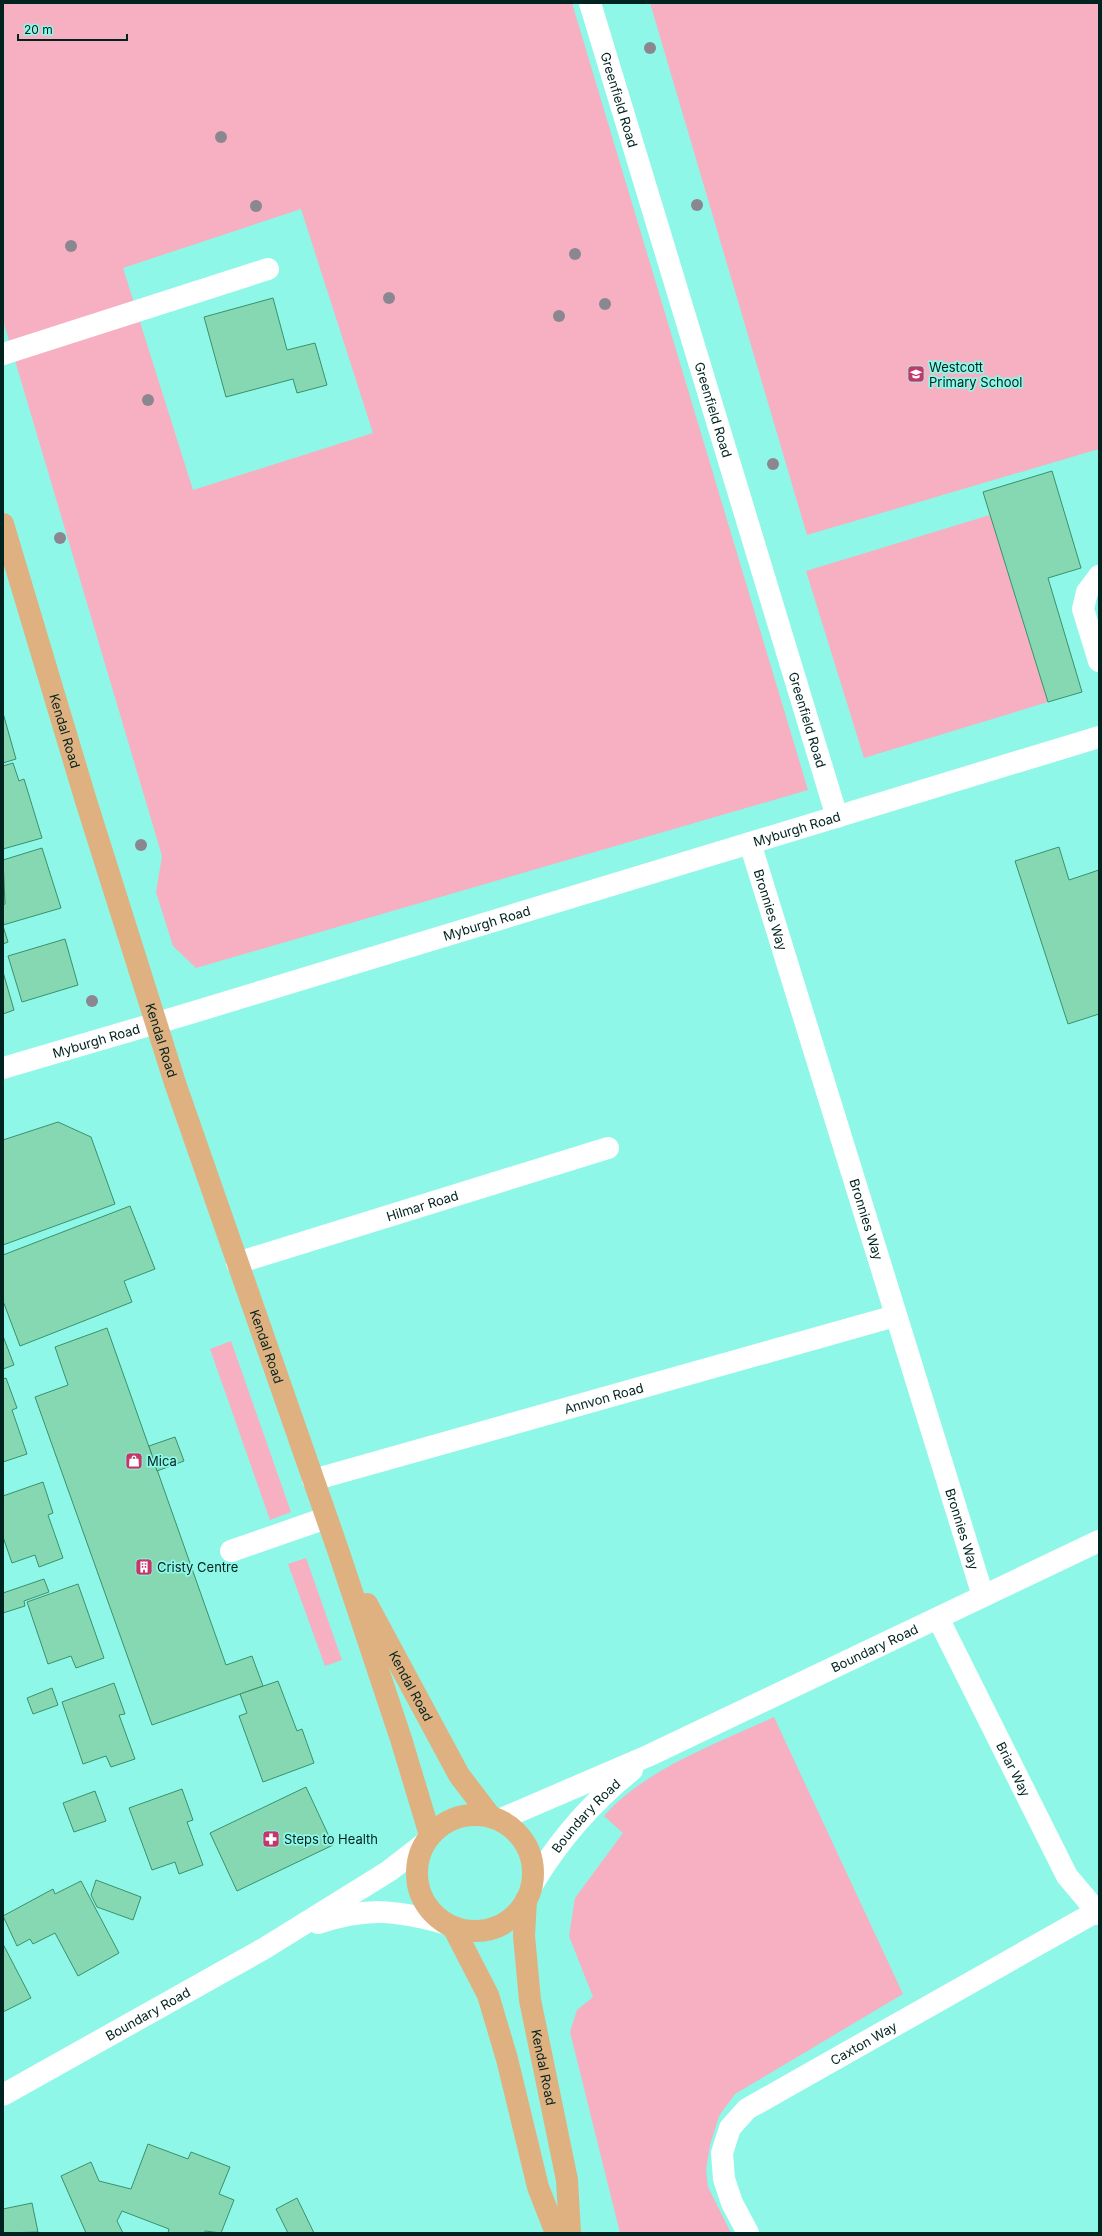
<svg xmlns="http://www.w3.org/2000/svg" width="1102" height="2236" viewBox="0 0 1102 2236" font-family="Inter,sans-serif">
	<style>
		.green { fill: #f7b0c1; fill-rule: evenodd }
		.building { fill: #85d8b2; stroke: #3a916c }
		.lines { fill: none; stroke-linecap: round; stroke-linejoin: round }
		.minor { stroke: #fff; stroke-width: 22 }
		.major { stroke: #dfb180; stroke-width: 22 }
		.tree { fill: #8b8791 }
		.labels { text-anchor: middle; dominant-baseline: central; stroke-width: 3.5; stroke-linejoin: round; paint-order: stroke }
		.street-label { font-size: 13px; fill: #00231f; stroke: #8ef7e7 }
		.poi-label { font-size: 13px; fill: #00231f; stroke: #8ef7e7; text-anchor: start }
	</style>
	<rect width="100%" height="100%" fill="#8ef7e7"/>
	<g class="green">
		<path d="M3 3H572L808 790 196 968 173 946 156 892 162 856 3 320ZM301 209 373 433 193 490 123 268Z"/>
		<polygon points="650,3 1099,3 1099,449 807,535"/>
		<polygon points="990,515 1048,702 864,758 806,571"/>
		<polygon points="231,1341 291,1512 270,1520 210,1349"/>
		<polygon points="306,1558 342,1660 325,1666 288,1564"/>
		<path d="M774 1717 903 1994 735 2094 719 2116 710 2145 706 2170 708 2187 731 2233H620L570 2032 577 2010 593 1997 569 1936 575 1898 623 1833 604 1816C645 1769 718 1743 774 1717Z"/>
	</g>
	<g class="building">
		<polygon points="273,298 287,350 315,343 327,385 297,393 293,379 226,397 204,317"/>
		<polygon points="1052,471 1081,568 1048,578 1082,692 1048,702 983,492"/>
		<polygon points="3,713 16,759 3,763"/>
		<polygon points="13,763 19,781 24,779 42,838 3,849 3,766"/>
		<polygon points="1059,847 1069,880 1099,870 1099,1014 1068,1024 1015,861"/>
		<polygon points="42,848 61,908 3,925 3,905 5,904 3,860"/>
		<polygon points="3,926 8,942 3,944"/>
		<polygon points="65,939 78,985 22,1002 8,956"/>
		<polygon points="3,972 14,1010 3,1014"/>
		<polygon points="58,1122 91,1137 115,1204 3,1245 3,1140"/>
		<polygon points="130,1206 155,1269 124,1281 132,1302 20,1346 3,1301 3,1255"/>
		<polygon points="107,1328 226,1665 252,1656 263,1686 152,1725 35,1397 68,1385 55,1347"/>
		<polygon points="3,1336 14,1365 3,1369"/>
		<polygon points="6,1378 17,1408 12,1410 27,1454 3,1462 3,1379"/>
		<polygon points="175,1437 184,1461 157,1471 149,1446"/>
		<polygon points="43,1482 53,1513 48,1515 63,1558 39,1567 35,1555 12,1563 3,1537 3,1496"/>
		<polygon points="44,1579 49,1592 24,1601 25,1606 3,1613 3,1593"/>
		<polygon points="78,1584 104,1658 76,1668 71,1656 48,1664 27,1602"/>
		<polygon points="278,1681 297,1731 302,1729 314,1763 263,1782 239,1716 247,1713 240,1694"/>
		<polygon points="114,1683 125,1714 119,1715 135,1759 111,1767 106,1756 83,1764 62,1702"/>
		<polygon points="52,1688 58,1705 33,1714 27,1698"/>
		<polygon points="306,1787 333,1845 237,1891 210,1833"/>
		<polygon points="182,1789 193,1820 187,1822 203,1865 179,1874 175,1862 152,1870 129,1808"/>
		<polygon points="95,1791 106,1821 74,1832 63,1803"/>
		<polygon points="96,1880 141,1897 133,1920 97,1907 91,1895"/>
		<polygon points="81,1881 119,1953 78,1976 55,1933 33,1944 30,1939 17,1946 3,1916 53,1889 55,1894"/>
		<polygon points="3,1944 31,1998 3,2012"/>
		<polygon points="148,2144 188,2159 191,2152 230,2167 219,2194 234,2200 221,2233 205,2231 204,2233 168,2233 169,2229 122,2211 117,2221 123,2233 86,2233 61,2176 91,2162 99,2181 131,2189"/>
		<polygon points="297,2198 314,2233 288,2233 276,2209"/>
		<polygon points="32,2203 38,2232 3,2233 3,2209"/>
	</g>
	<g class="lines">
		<g class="minor">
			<path id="s1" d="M590 3 837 817"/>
			<polyline points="3,354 268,269"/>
			<polyline points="1099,576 1087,592 1083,609 1099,661"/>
			<path id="s2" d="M750 843 983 1596"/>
			<path id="s3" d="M3 1068 184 1015 1099 737"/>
			<path id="s4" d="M237 1263 608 1148"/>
			<path id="s5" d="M313 1480 895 1316"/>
			<polyline points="231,1551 326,1518"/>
			<path id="s6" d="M938 1618 1067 1876 1099 1914"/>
			<path id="s7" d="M499 1820 650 1755 1099 1541"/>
			<path id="s8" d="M532 1885C559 1840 591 1803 632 1770"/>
			<path d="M318 1923C368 1907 394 1910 444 1923"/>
			<path id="s9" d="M3 2095 265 1948 389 1871 425 1843"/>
			<path id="s10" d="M748 2233 732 2203 724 2179 722 2153 730 2128 747 2109 1099 1910"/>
		</g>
		<g class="major">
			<path id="s11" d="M3 524 86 801 175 1083 338 1550 401 1739 430 1835"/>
			<path id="s12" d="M367 1604 459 1775 491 1817"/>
			<circle cx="475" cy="1873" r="58"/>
			<path id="s13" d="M526 1900 524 1936 530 2000 567 2180 570 2233"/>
			<polyline points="453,1927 488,1995 507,2059 538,2187 556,2233"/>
		</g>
	</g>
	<g class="tree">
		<circle cx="650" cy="48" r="6"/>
		<circle cx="221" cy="137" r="6"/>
		<circle cx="697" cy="205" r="6"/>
		<circle cx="256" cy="206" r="6"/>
		<circle cx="71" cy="246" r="6"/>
		<circle cx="575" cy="254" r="6"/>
		<circle cx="389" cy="298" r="6"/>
		<circle cx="605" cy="304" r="6"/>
		<circle cx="559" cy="316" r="6"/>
		<circle cx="148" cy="400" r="6"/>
		<circle cx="773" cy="464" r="6"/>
		<circle cx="60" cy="538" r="6"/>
		<circle cx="141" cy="845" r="6"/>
		<circle cx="92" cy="1001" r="6"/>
	</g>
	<defs>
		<g id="school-square" transform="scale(0.9)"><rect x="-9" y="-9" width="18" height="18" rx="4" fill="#c3376a" stroke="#8ef7e7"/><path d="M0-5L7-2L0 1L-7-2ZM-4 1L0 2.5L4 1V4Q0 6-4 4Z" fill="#fff"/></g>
		<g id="shop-square" transform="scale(0.9)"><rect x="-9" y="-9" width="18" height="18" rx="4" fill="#c3376a" stroke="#8ef7e7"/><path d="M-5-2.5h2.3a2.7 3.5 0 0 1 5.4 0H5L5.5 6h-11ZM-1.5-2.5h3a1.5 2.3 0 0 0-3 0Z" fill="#fff"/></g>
		<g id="building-square" transform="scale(0.9)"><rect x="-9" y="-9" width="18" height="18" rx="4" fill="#c3376a" stroke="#8ef7e7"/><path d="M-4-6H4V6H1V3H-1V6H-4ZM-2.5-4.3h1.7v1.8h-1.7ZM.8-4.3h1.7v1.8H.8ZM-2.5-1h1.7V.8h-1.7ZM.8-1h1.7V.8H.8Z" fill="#fff"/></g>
		<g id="pharmacy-square" transform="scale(0.9)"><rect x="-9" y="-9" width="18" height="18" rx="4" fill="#c3376a" stroke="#8ef7e7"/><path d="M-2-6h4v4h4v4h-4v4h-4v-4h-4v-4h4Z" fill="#fff"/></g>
	</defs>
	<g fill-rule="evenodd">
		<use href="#school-square" x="916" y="374"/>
		<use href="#shop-square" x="134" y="1461"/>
		<use href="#building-square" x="144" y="1567"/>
		<use href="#pharmacy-square" x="271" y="1839"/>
	</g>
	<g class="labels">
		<g class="street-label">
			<text stroke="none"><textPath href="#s1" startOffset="101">Greenfield Road</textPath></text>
			<text stroke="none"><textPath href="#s1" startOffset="425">Greenfield Road</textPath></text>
			<text stroke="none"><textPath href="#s1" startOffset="749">Greenfield Road</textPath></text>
			<text stroke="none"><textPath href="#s11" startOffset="216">Kendal Road</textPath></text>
			<text stroke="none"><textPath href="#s3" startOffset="829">Myburgh Road</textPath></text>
			<text stroke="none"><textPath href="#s2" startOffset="70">Bronnies Way</textPath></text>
			<text stroke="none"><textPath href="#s3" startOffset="505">Myburgh Road</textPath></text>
			<text stroke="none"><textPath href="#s3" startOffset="97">Myburgh Road</textPath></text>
			<text stroke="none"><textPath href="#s11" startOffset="540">Kendal Road</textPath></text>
			<text stroke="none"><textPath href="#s4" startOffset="194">Hilmar Road</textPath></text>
			<text stroke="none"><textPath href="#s2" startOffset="394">Bronnies Way</textPath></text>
			<text stroke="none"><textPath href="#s11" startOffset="864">Kendal Road</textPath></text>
			<text stroke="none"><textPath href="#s5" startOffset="302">Annvon Road</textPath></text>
			<text stroke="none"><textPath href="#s2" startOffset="718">Bronnies Way</textPath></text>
			<text stroke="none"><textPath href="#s7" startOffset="413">Boundary Road</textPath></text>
			<text stroke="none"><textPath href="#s12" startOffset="93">Kendal Road</textPath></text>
			<text stroke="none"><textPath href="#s6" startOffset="169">Briar Way</textPath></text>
			<text stroke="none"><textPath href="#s8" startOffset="88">Boundary Road</textPath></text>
			<text stroke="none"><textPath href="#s9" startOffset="166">Boundary Road</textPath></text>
			<text stroke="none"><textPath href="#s10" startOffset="271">Caxton Way</textPath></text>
			<text stroke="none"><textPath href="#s13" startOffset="169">Kendal Road</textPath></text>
		</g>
		<g class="poi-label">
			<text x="929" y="367">Westcott<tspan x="929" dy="15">Primary School</tspan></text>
			<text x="147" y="1461">Mica</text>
			<text x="157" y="1567">Cristy Centre</text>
			<text x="284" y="1839">Steps to Health</text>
		</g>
	</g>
	<rect width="1102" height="2236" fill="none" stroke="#00231f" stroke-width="8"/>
	<path d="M18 34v6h109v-6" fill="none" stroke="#00231f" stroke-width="2"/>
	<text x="24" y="34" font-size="12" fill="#00231f" stroke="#8ef7e7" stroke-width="3" paint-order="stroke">20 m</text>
</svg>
